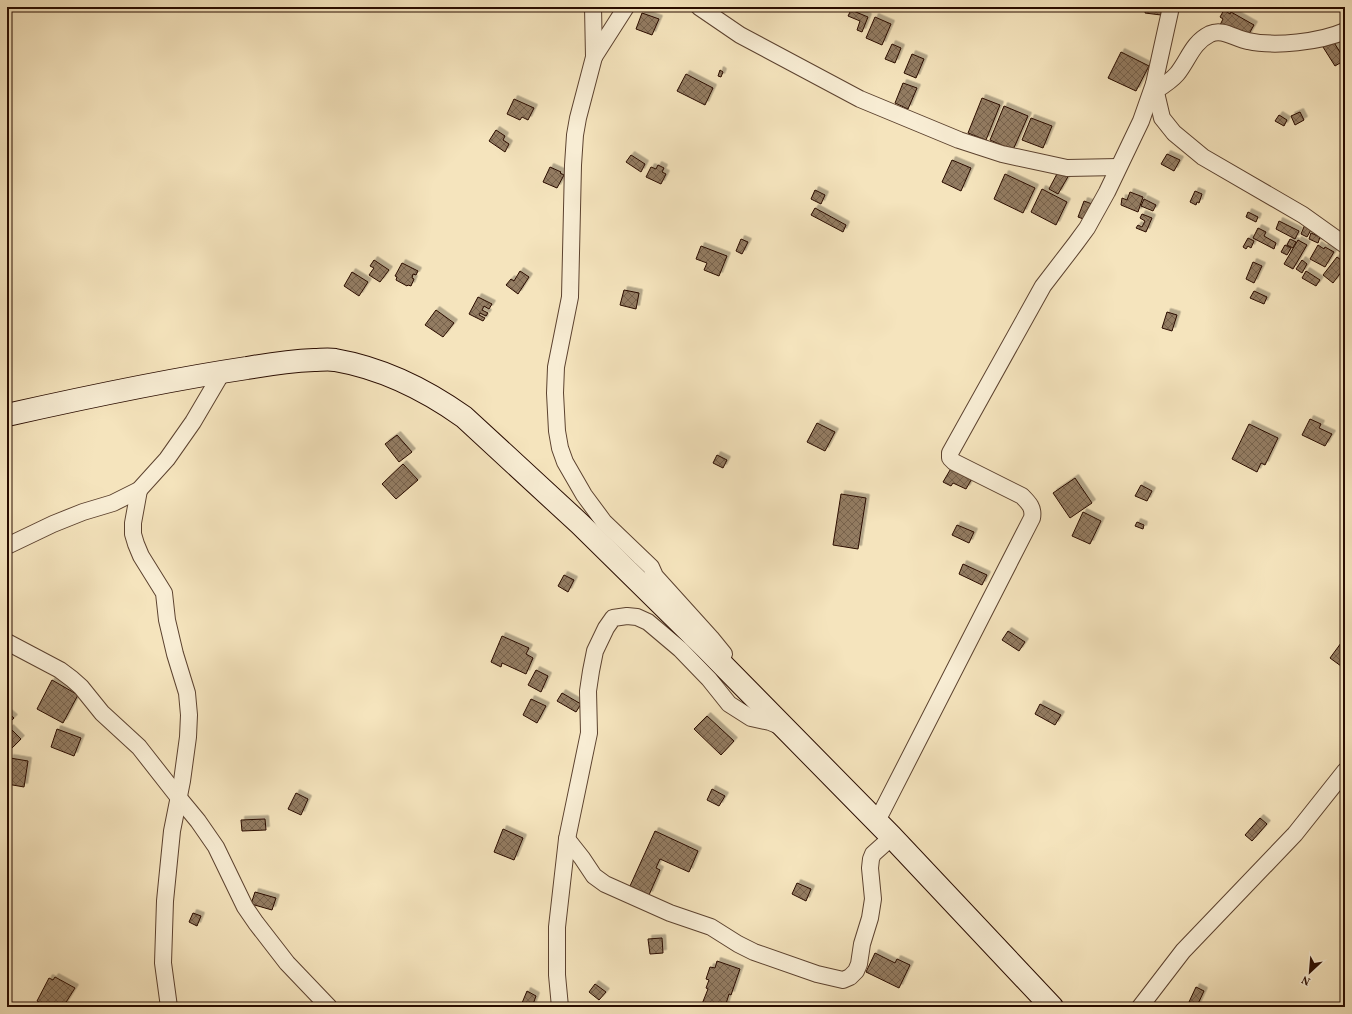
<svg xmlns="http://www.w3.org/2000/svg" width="1352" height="1014" viewBox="0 0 1352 1014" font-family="Vollkorn,serif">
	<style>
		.building { fill: url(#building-cross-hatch); stroke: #290c00; filter: url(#shadow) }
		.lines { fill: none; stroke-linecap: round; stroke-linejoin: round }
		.street-casing { stroke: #5c422f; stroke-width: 18 }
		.secondary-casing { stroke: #290c00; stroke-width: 24 }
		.street { stroke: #f8edd4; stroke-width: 16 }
		.secondary { stroke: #f8edd4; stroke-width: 22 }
	</style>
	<defs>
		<pattern id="building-cross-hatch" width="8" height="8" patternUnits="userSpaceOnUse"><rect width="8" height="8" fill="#937c62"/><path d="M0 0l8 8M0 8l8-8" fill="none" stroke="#78644e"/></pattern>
		<filter id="shadow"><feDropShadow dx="3.5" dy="-3.5" stdDeviation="0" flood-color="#0004"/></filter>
	</defs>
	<rect width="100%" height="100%" fill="#f5e4bd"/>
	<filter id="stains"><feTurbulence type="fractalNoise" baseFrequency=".005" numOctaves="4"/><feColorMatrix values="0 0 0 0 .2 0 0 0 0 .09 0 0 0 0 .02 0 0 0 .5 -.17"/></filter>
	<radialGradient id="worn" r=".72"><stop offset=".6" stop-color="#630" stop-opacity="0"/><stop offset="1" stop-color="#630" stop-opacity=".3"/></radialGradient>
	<g class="building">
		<polygon points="1146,7 1162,7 1161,15 1145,13"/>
		<polygon points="851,10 868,17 862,32 857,30 860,21 848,16"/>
		<polygon points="1224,10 1230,14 1231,12 1254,25 1246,39 1220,25 1223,19 1220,17"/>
		<polygon points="642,13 659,19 652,35 636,29"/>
		<polygon points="875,17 891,24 882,45 866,38"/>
		<polygon points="1333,41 1345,60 1335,66 1323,47"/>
		<polygon points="892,44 901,48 895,63 885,59"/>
		<polygon points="1121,52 1149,66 1136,91 1108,78"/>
		<polygon points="912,54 924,59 916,78 904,73"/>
		<polygon points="720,70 723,72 721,77 718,76"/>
		<polygon points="686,74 713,88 705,105 677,91"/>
		<polygon points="903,83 917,88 908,109 895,103"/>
		<polygon points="982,98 1000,105 986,140 968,133"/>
		<polygon points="514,99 534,108 528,120 522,117 520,120 507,114"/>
		<polygon points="1004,106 1028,116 1013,150 990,140"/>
		<polygon points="1300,112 1304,120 1295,125 1291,116"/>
		<polygon points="1279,115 1287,120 1284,126 1275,121"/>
		<polygon points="1031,118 1052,126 1043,148 1022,140"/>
		<polygon points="496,130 505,136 503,140 509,144 505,152 489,141"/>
		<polygon points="1167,154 1180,160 1174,171 1161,164"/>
		<polygon points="631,155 645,164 641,172 626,162"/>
		<polygon points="952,160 971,168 961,191 942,182"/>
		<polygon points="658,165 664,168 662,172 666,174 661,184 646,177 651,167 656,169"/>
		<polygon points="550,167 561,172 560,173 564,175 557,188 543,182"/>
		<polygon points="1059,170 1069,175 1058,194 1049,189"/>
		<polygon points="1005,174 1035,188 1023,213 994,199"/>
		<polygon points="1042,189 1067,202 1056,225 1031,212"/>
		<polygon points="815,190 825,195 821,204 811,199"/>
		<polygon points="1195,191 1202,194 1199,203 1197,202 1196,205 1190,202"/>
		<polygon points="1130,192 1143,197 1138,212 1121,205 1122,198 1127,200"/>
		<polygon points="1144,199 1156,205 1153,211 1141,206"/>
		<polygon points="1084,201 1092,204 1086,220 1078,217"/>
		<polygon points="815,208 846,225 843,232 811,215"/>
		<polygon points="1248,212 1258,217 1256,222 1246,217"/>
		<polygon points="1142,214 1152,218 1146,232 1136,228 1138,225 1142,227 1145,221 1140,218"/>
		<polygon points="1279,221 1299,231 1295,239 1276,229"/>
		<polygon points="1306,222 1313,226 1307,237 1301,234"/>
		<polygon points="1258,228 1266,232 1264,236 1276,243 1274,249 1253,238"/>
		<polygon points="1311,233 1320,237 1318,243 1309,239"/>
		<polygon points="1248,238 1254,241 1251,248 1248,246 1246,249 1243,247"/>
		<polygon points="741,239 748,242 742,254 736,251"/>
		<polygon points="1290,239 1296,242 1293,248 1287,245"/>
		<polygon points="1298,240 1307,245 1293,269 1284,264"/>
		<polygon points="1285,245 1291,248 1287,255 1281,252"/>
		<polygon points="1318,245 1324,249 1325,247 1334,252 1325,267 1310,259"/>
		<polygon points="701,246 727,256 719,276 704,270 707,263 696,259"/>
		<polygon points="1337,257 1345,263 1345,267 1333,283 1323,275"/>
		<polygon points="374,260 389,270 380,282 369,275 374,268 370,266"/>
		<polygon points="1302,260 1307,264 1302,273 1296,269"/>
		<polygon points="1253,262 1262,266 1254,283 1246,279"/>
		<polygon points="402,263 418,271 416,275 413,274 412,278 414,279 411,286 408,285 407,286 396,280 397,277 395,276"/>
		<polygon points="520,271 529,277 518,294 506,285 511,279 514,281"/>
		<polygon points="1306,271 1320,280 1316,286 1302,278"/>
		<polygon points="352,272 368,282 359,296 344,286"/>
		<polygon points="624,290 639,293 636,309 620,305"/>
		<polygon points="1254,291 1267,297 1264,304 1250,298"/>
		<polygon points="478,297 492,304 489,309 484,306 482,310 488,313 486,316 480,313 479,315 485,318 483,321 469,314"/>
		<polygon points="436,310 454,323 443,337 425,325"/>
		<polygon points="1167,312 1177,315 1172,331 1162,328"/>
		<polygon points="1310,419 1321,424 1319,428 1332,434 1325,446 1302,435"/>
		<polygon points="817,423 835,432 825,451 807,442"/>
		<polygon points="1249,424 1278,438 1265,465 1261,463 1257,472 1232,459"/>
		<polygon points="397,435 412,452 399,462 385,444"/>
		<polygon points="717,455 727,460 723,468 713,463"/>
		<polygon points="403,464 418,480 396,499 382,484"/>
		<polygon points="953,465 974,475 966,489 953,483 951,486 943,482"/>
		<polygon points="1075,478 1092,503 1070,518 1053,493"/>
		<polygon points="1141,485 1152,491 1147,501 1135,496"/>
		<polygon points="841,494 866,498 858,549 833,545"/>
		<polygon points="1083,512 1101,521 1090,544 1072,536"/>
		<polygon points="1137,522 1144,525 1143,529 1135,526"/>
		<polygon points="957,525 974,532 969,543 952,535"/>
		<polygon points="963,564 987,575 982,585 959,574"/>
		<polygon points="564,575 574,580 568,592 558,586"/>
		<polygon points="1008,631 1025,642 1019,651 1002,640"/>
		<polygon points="502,636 529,648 526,654 533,658 526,674 502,663 501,667 491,662"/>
		<polygon points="1344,639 1345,639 1345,669 1330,658"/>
		<polygon points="536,670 548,676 541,692 528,685"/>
		<polygon points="52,680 78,695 63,723 37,709"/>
		<polygon points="562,693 581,704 576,712 557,701"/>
		<polygon points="531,699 546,706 537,723 523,715"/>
		<polygon points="1040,704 1061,715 1055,725 1035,714"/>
		<polygon points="7,712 14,718 7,725"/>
		<polygon points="707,716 734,741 721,755 694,729"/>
		<polygon points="10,728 21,739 10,750 7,747 7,731"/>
		<polygon points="57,729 81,738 74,756 51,747"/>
		<polygon points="10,758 28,761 24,787 7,784"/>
		<polygon points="712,789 725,796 719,806 707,800"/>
		<polygon points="296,793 308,799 301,815 288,809"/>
		<polygon points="1260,818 1267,824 1252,841 1245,835"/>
		<polygon points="265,819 266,830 242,831 241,820"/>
		<polygon points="503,829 523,838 514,860 494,852"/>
		<polygon points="655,831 698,851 689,872 660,859 656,868 660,870 649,895 630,886"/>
		<polygon points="797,883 811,889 806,901 792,894"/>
		<polygon points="255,892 276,898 272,910 251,904"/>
		<polygon points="193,913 201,916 197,926 189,922"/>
		<polygon points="662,938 663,953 650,954 648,939"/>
		<polygon points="875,953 895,963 897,959 910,965 899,988 866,972"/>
		<polygon points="717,961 740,969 731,995 729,994 725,1007 710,1007 702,1004 708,989 706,988 709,980 706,979 710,967 715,968"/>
		<polygon points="55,977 75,988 63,1007 55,1006 54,1007 48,1007 37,1001 49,978 53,980"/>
		<polygon points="595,984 606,992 599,1000 589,992"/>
		<polygon points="1196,987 1204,991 1197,1006 1189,1002"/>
		<polygon points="527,991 536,996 532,1007 522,1003"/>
	</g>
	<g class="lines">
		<g class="street-casing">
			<g id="street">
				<polyline points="593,7 594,57 578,118 575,135 573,165 570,297 556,367 555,393 557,431 560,448 565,462 584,495 604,522 651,567 655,576 711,638 724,654"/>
				<polyline points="699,7 740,35 860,99 959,140 1002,154 1067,168 1118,167"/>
				<polyline points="1171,7 1154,84 1162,118 1174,133 1203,157 1303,215 1345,245"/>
				<polyline points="594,57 626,7"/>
				<path d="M1155 91C1163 86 1171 81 1177 74 1189 59 1192 43 1210 34 1223 28 1235 39 1248 41 1275 47 1320 42 1345 31"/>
				<polyline points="139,490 133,523 133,534 136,544 141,556 164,593 167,620 175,654 187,693 189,715 188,737 182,781 172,831 165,901 163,963 169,1007"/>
				<polyline points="7,546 53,524 83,512 113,503 139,490 167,459 193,422 223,371"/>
				<polyline points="7,642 60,670 72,679 81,687 102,713 139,747 179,798 198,821 216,847 245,907 256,923 287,963 329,1007"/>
				<path d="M877 821 1032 518C1034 508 1029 503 1022 496L954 462 950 458V453L1043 286 1076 243 1087 228 1107 192 1141 121 1154 84"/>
				<polyline points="567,839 582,858 594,876 605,884 670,913 711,927 738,944 754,952 817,974 843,980 850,977 856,971 859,964 862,944 870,918 873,899 870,868 871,859 873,854 892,837"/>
				<polyline points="560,1007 557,975 557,927 567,839 589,733 588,691 591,671 595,651 606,628 613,618 627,616 637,617 648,622 680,649 709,679 729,704 751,718 770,722 782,727"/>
				<polyline points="1140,1007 1183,951 1295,834 1345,771"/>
			</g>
		</g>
		<g class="secondary-casing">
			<path id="secondary" d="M7 415C87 397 167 380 247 368 270 364 291 361 314 360 320 360 328 359 335 360 381 368 426 390 464 417L580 524 707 649 892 837 1052 1007"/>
		</g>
		<use href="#street" class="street"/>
		<use href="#secondary" class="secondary"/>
	</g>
	<rect width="1352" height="1014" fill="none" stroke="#f5e4bd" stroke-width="24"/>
	<rect x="8" y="8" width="1336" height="998" fill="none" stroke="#290c00" stroke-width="2"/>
	<rect x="12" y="12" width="1328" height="990" fill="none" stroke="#290c00"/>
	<g transform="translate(1310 972) rotate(206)" stroke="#f8edd4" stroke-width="3" paint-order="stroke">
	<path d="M0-3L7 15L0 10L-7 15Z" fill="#290c00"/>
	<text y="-6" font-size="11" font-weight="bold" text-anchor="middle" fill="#290c00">N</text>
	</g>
	<rect width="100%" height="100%" filter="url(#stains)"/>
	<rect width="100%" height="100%" fill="url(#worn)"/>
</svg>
